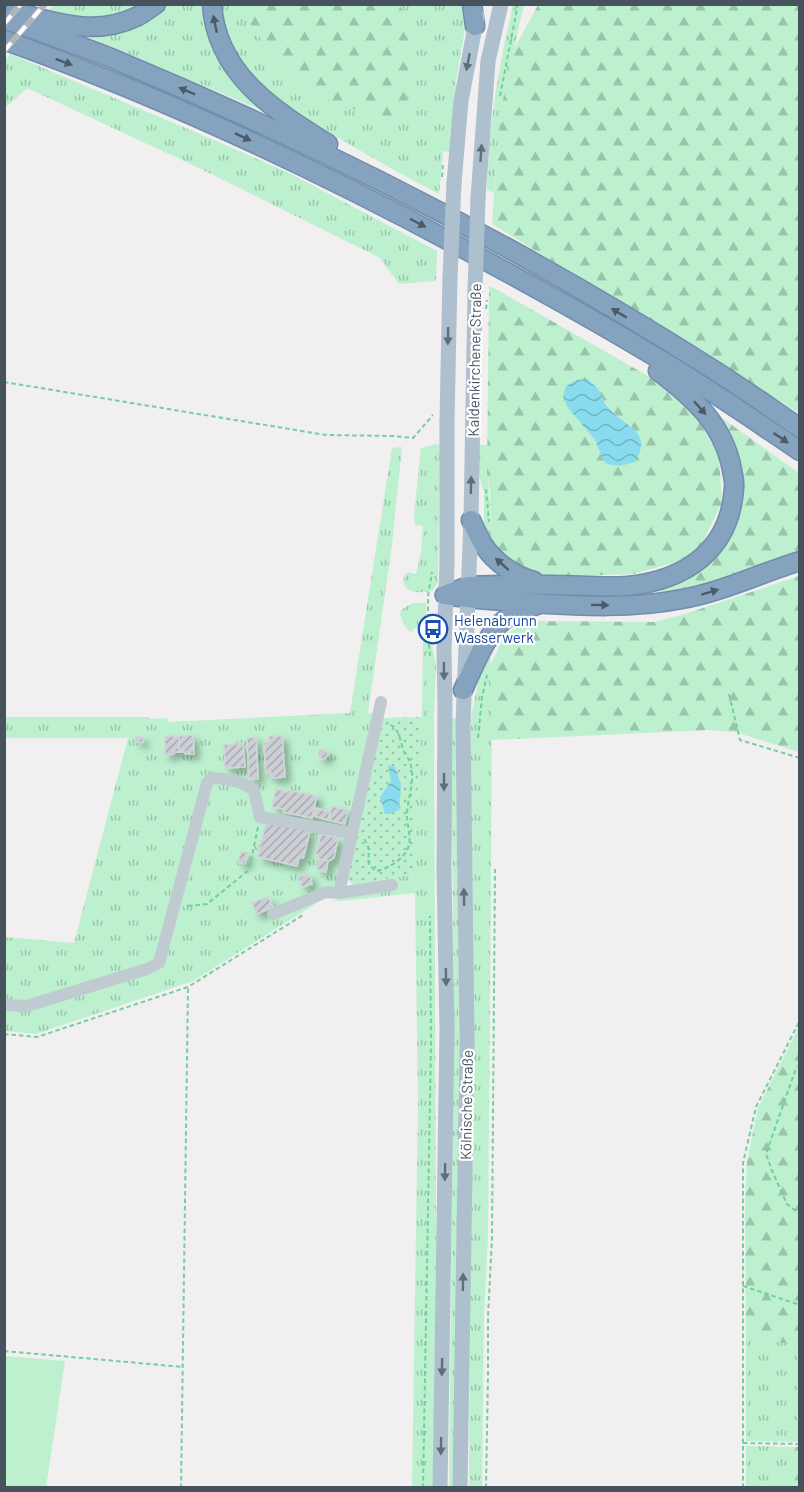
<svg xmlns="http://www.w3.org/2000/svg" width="804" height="1492" viewBox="0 0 804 1492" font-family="Barlow,sans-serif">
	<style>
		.grass { fill: url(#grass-tufts) }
		.forest { fill: url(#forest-firs); fill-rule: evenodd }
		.park { fill: url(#park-dots) }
		.garden { fill: #bcf0cf }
		.water { fill: url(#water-waves) }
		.building { fill: url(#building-hatch); stroke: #d3d5db; stroke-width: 1.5; filter: url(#shadow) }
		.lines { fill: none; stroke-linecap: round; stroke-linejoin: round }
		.highway-casing { stroke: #708eab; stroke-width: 21 }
		.path { stroke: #73cf9f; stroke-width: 2; stroke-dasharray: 4.5 3; stroke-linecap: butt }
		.minor { stroke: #bfcad1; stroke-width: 12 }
		.major { stroke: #aebfce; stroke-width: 15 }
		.highway { stroke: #85a3bf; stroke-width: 18 }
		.rail-casing { stroke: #b1b4b9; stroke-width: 6 }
		.rail { stroke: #fff; stroke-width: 4; stroke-dasharray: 11; stroke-linecap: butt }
		.path-bridge { stroke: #73cf9f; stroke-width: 2; stroke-dasharray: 4.5 3; stroke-linecap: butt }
		.major-bridge { stroke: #aebfce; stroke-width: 15 }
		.oneway { fill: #4c5b67 }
		.oneway2 { fill: #606e79 }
		.labels { text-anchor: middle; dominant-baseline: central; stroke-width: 4.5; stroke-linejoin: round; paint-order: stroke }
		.street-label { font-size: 15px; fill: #46535d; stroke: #fff }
		.transit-label { font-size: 15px; fill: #164399; stroke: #fff; text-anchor: start }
	</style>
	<defs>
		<pattern id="grass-tufts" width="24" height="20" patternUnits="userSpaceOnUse" patternTransform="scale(1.5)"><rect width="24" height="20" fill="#bcf0cf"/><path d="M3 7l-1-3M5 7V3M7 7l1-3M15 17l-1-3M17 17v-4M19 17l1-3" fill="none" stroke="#9bc5ab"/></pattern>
		<pattern id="forest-firs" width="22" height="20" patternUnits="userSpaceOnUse" patternTransform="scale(1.5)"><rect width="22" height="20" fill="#bcf0cf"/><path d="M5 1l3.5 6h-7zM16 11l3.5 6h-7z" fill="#9bc5ab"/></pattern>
		<pattern id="park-dots" width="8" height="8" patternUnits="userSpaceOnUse" patternTransform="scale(1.5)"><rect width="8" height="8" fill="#bcf0cf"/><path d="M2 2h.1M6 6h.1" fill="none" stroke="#9bc5ab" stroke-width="1.8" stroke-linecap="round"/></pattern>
		<pattern id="water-waves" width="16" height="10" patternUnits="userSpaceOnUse" patternTransform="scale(1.5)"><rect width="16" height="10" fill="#88dcee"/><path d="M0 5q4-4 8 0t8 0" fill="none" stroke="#71b5c4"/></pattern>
		<pattern id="building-hatch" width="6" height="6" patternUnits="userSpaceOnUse" patternTransform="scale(1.5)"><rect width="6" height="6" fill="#cbced4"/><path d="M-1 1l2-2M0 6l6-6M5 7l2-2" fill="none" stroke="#a7aaaf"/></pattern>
		<filter id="shadow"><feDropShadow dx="5.5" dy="5.5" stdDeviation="3" flood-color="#0004"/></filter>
	</defs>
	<rect width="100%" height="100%" fill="#f1efef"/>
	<g class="grass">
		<path d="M90 4 141 5 113 17 87 20 45 14 53 5C66 5 77 6 90 4Z"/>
		<polygon points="166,5 208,5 208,16 273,115 84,35 149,17"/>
		<path d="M222 5H256L247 17 274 58 321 97 408 22 400 5H466V24L456 80 449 152 443 151 439 194C406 177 374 159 342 140 290 109 226 72 222 5Z"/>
		<path d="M513 5H524C509 68 497 127 494 193L487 190C488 127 499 65 513 5Z"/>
		<polygon points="10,54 214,140 289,173 437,251 436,281 399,284 380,258 199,168 27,88 5,108 5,60"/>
		<path d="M436 444 440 445 438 583 432 591C428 591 422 593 417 592 405 591 399 582 407 572L416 574 421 552 423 526 415 525 414 514 421 448Z"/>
		<path d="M479 445H487C487 475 490 505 491 535L484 538V493L478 471Z"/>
		<polygon points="402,447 392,544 368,713 376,714 336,886 328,896 193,981 36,1034 5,1031 4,937 74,943 128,738 5,738 5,717 150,717 150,719 167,718 168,722 350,713 392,448"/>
		<polygon points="412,603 426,603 426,636 430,636 436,665 434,717 436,1245 433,1487 412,1487 418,1104 415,893 332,902 343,897 357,887 353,885 414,874 414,855 422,717 423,637 419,626 410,632 404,625 400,615 401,610"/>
		<path d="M490 645 492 714 491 867 488 1237 484 1317 482 1487 469 1488 471 1100V718C476 693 480 668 490 645Z"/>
		<polygon points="451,718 458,719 459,1059 454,1487 449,1488 454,1002"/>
		<polygon points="746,1334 799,1347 799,1442 746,1441"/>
		<polygon points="746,1446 790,1447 790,1487 746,1487"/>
	</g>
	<g class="forest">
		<polygon points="256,5 400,5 408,22 411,79 405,109 386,121 321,97 274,58 246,17"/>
		<polygon points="538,5 799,5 799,413 492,224 498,137 504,94 514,49"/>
		<path d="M489 286 494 288 648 376 696 416 719 456 722 502 701 546 681 561 633 574 566 576 533 573 513 566 484 538 491 534 490 491 487 473ZM598 390C608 409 614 415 632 426L602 458 595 440 568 408Z"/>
		<polygon points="715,413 799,473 799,555 709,585 649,596 702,572 727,536 737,509"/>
		<polygon points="799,576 799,752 735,732 710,730 492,740 490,666 505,635 519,626 534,621 654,622 685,614"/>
		<polygon points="799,1027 800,1347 799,1347 746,1334 745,1205 747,1161 758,1108"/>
		<rect x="790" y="1447" width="9" height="40"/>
	</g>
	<polygon class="park" points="422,717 414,855 414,874 353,885 345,876 381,718"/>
	<polygon class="garden" points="4,1356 65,1361 46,1487 5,1487"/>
	<g class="water">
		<path d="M587 379C591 382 595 386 598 389 602 394 603 401 607 406 622 426 655 430 635 462L620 466 607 464 602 458 595 440 568 408 563 397 566 386 576 380Z"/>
		<polygon points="388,765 395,767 401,784 399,810 390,814 385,814 380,797 391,781"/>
	</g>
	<g class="building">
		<polygon points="193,735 194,754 185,754 185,752 179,752 179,736"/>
		<polygon points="165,736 179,736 179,752 174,752 174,754 165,755"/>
		<polygon points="269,736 282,736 285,777 271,778 271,773 266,773 264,742 269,742"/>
		<polygon points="135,737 143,737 143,742 136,742"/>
		<polygon points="256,737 258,779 249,779 247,738"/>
		<polygon points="236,741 238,741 238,744 243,743 245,767 225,768 224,745 236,744"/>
		<circle cx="323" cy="754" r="4.5"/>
		<polygon points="276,789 288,792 288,790 317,796 312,818 283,812 284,809 272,807"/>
		<polygon points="332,806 348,810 345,824 328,820"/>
		<polygon points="316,808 330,812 328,820 314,816"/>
		<polygon points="266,821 310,830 304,856 303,858 299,857 297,866 258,857"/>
		<polygon points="321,834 338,838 334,858 327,862 320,860 316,854"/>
		<polygon points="241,852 248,853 245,864 238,863"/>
		<polygon points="319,859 328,861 326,872 317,869"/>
		<polygon points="309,874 312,884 302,887 299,877"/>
		<polygon points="268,897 273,907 257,914 252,903"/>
	</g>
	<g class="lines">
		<g class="highway-casing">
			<g id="highway">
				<path d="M212 4C216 74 275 111 328 144"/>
				<polyline points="472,4 475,26"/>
				<path d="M15 12C55 22 94 37 136 17 143 14 149 9 156 4"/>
				<path d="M4 19C40 32 76 44 111 58 321 145 525 250 717 372 745 390 772 409 800 428"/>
				<path d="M4 40C172 100 333 177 490 263 560 301 630 340 698 383 732 405 766 428 800 451"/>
				<path d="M471 520C475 529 479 538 484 546 495 562 514 576 534 581"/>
				<path d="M445 595 468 586C497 585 526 584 555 585 579 585 604 588 628 586 686 580 730 550 734 488 735 482 733 476 732 470 724 425 693 397 658 371"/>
				<path d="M445 595C474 600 503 601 532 603 581 606 633 609 682 599 722 592 761 573 800 561"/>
				<path d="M463 690C473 668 487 631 507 618 515 612 528 608 537 605"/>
			</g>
		</g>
		<g class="path">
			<polyline points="500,96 518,4"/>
			<polyline points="4,382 326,435 393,436 413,438 433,415"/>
			<polyline points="486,489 489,522"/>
			<polyline points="430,656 428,635 428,596 432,572"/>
			<polyline points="729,694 740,740 800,758"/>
			<polyline points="478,738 482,697 487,675"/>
			<path d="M364 839C372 849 367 855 369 865L376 871C388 869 403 860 408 848 412 838 407 826 407 816 407 799 415 783 411 766 410 759 405 755 403 749 399 737 400 729 387 723"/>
			<polyline points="188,906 207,904 249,870 258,827"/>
			<polyline points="4,1034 37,1037 188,987 303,915"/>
			<polyline points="800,1064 795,1071 766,1154 773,1173 787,1204 800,1214"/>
			<polyline points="743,1286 800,1305"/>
			<polyline points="4,1351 183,1367"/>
			<polyline points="743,1443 800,1444"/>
			<polyline points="181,1488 188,987"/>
			<polyline points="423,1488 431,1044 430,916"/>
			<polyline points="486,1488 488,1375 488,1317 492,1237 495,869"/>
			<polyline points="743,1488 743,1163 756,1107 800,1020"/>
		</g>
		<g class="minor">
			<polyline points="339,893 381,702"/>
			<polyline points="273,914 326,892 339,893 392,885"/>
			<path d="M4 1005 27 1006 147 969 159 963 207 783 212 778C229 779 239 780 254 790L260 817 351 833"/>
		</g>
		<g class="major">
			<polyline points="454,183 461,101 477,16"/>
			<polyline points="478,198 488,61 501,4"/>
			<polyline points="440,1488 447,1028 444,873 445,706 444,650 447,564 447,420 450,277"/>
			<polyline points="460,1488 467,1043 463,723 471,520 475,292"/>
		</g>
		<use href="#highway" class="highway"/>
		<g class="rail-casing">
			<g id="rail">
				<polyline points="4,24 21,4"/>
				<polyline points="4,51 45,4"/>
			</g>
		</g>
		<use href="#rail" class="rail"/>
		<g class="path-bridge">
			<polyline points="442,177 443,162"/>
			<polyline points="486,309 487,300"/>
		</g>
		<g class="major-bridge">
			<polyline points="450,277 454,183"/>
			<polyline points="475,292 478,198"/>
		</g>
	</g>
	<defs><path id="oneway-solid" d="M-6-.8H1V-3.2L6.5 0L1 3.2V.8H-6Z" transform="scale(1.5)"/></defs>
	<g class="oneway">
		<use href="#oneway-solid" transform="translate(215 24) rotate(-102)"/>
		<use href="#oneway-solid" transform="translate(64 62) rotate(21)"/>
		<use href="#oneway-solid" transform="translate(187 91) rotate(-157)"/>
		<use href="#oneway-solid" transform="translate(243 137) rotate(25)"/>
		<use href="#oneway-solid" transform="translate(418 223) rotate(28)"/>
		<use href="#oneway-solid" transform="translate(619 313) rotate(-149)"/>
		<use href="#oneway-solid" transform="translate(700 408) rotate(48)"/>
		<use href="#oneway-solid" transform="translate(781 438) rotate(34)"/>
		<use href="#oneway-solid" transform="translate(502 564) rotate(-138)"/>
		<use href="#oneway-solid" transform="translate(710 592) rotate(-17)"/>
		<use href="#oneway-solid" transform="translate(600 605) rotate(1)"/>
	</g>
	<g class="oneway2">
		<use href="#oneway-solid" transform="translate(468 62) rotate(101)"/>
		<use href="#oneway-solid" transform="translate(481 153) rotate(-86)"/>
		<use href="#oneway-solid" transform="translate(448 336) rotate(91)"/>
		<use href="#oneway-solid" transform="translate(471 485) rotate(-89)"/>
		<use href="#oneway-solid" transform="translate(444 671) rotate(89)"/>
		<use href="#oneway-solid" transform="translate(444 782) rotate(90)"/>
		<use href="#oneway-solid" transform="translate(464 897) rotate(-91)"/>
		<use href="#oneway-solid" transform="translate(446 977) rotate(89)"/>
		<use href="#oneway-solid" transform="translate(445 1172) rotate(91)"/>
		<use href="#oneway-solid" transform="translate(463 1282) rotate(-89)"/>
		<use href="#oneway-solid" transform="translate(442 1367) rotate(91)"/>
		<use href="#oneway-solid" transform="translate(441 1446) rotate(91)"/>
	</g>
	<defs>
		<g id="bus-ring" transform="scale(1.5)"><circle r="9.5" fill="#fff" stroke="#1a4fb4" stroke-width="1.5"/><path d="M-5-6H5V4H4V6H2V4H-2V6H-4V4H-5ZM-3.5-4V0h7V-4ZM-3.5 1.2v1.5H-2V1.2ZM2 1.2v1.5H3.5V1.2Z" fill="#1a4fb4"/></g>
	</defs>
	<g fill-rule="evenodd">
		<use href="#bus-ring" x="433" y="629"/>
	</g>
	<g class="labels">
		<g class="street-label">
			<text transform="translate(474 360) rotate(-89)">Kaldenkirchener Straße</text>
			<text transform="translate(466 1105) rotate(-89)">Kölnische Straße</text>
		</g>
		<g class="transit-label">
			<text x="454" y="620">Helenabrunn<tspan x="454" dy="17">Wasserwerk</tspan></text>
		</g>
	</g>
	<rect width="804" height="1492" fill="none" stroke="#46535d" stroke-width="12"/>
</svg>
